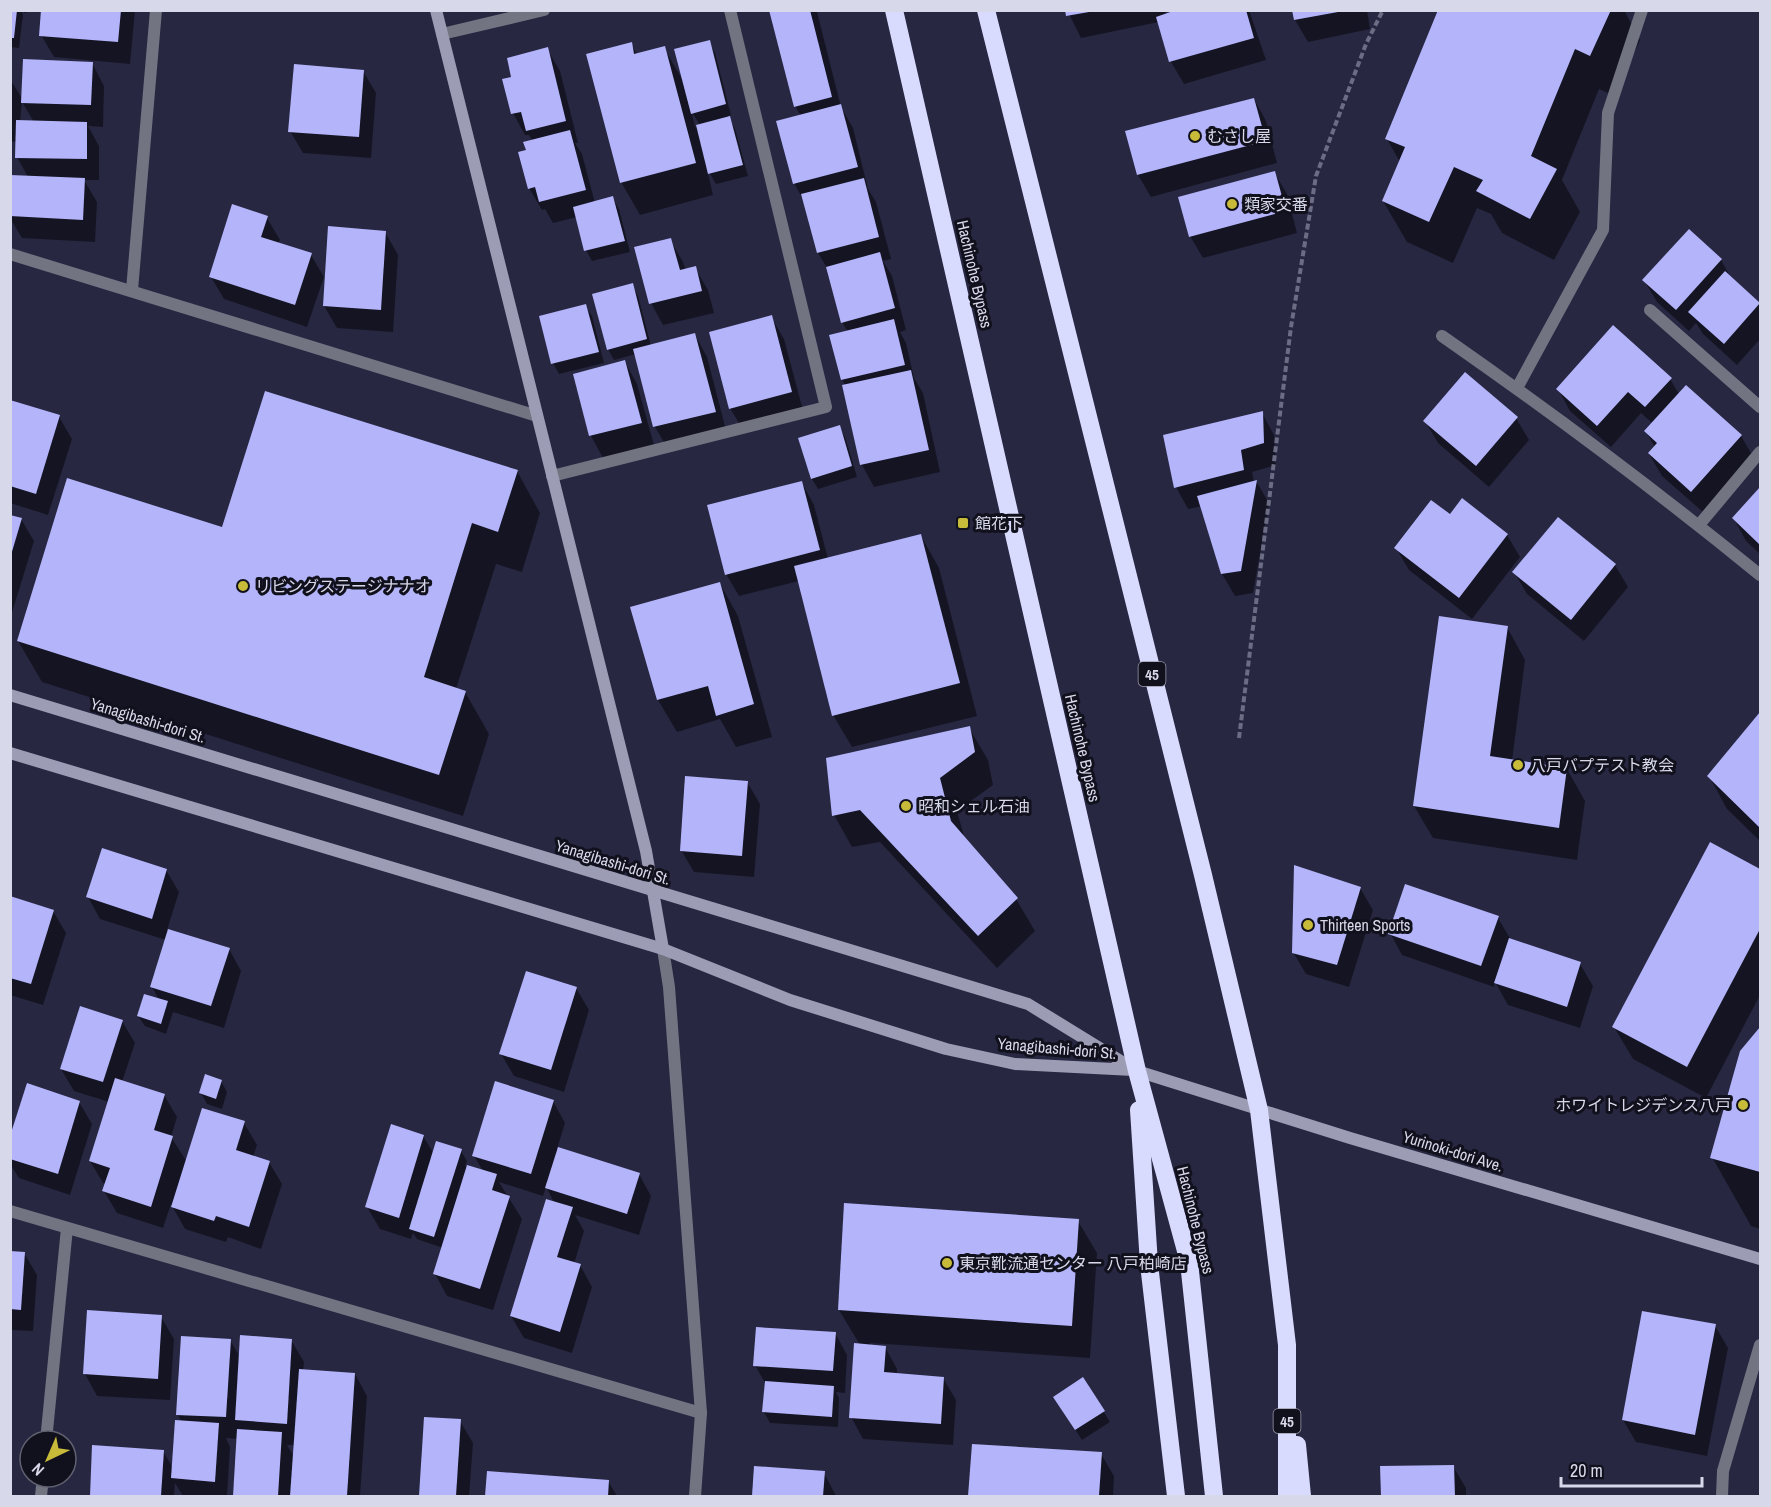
<svg xmlns="http://www.w3.org/2000/svg" width="1771" height="1507" viewBox="0 0 1771 1507" font-family="'Archivo Narrow','Noto Sans JP',sans-serif">
	<style>
		.shadow { fill: #0007; fill-rule: evenodd }
		.building { fill: #b3b4fa }
		.lines { fill: none; stroke-linecap: round; stroke-linejoin: round }
		.path { stroke: #6c6d84; stroke-width: 4; stroke-dasharray: 6 3; stroke-linecap: butt }
		.lane { stroke: #737482; stroke-width: 12 }
		.street { stroke: #737482; stroke-width: 12 }
		.secondary { stroke: #9c9db4; stroke-width: 12 }
		.highway { stroke: #d9dbfe; stroke-width: 18 }
		.poi-dot { fill: #c9bb3a; stroke: #11111d; stroke-width: 2 }
		.labels { text-anchor: middle; dominant-baseline: central; stroke-width: 6; stroke-linejoin: round; paint-order: stroke }
		.shield { fill: #11111d; stroke: #9c9cac; stroke-width: 1.5 }
		.shield-label { font-size: 15px; font-weight: bold; fill: #d7d8ea }
		.poi-label { font-size: 16px; fill: #d7d8ea; stroke: #11111d; text-anchor: start }
		.street-label { font-size: 16px; fill: #d7d8ea; stroke: #11111d }
	</style>
	<rect width="100%" height="100%" fill="#272742"/>
	<g class="shadow">
		<polygon points="10,10 26,10 26,13 22,12 23,15 19,48 10,47"/>
		<polygon points="43,10 135,10 130,64 54,57 41,35"/>
		<polygon points="771,10 816,10 817,12 841,107 853,128 868,189 876,202 891,259 883,261 892,276 906,330 900,332 906,343 914,378 923,393 940,472 874,487 862,465 846,386 842,380 848,332 842,322 829,271 818,253 804,201 794,183 801,116 795,106"/>
		<polygon points="1067,10 1166,10 1166,15 1181,10 1249,10 1266,60 1184,84 1171,62 1159,22 1081,38"/>
		<polygon points="1293,10 1367,10 1370,29 1308,42 1295,20"/>
		<polygon points="1440,10 1624,10 1640,40 1614,96 1599,89 1562,180 1580,212 1554,260 1502,233 1491,214 1477,208 1453,263 1407,242 1383,201 1400,162 1387,139"/>
		<path d="M709 42 715 53 731 115 728 116 735 129 748 176 716 184 707 169 713 195 640 215 621 182 631 44 637 54 664 48 682 79ZM692 114H693L700 125 695 127Z"/>
		<polygon points="547,49 560,71 578,143 575,143 582,154 595,203 613,198 619,209 630,252 592,261 586,250 577,217 553,223 545,209 542,210 529,188 528,151 533,141 529,135 525,135 513,113 513,78"/>
		<path d="M92 63 104 86 103 127 88 126 99 146V180H84L97 202 95 242 22 238 10 218V190L28 177 17 157V142L10 141V79L23 100ZM22 102 34 122H20Z"/>
		<polygon points="363,71 376,93 371,158 303,153 290,131"/>
		<polygon points="1254,99 1266,121 1277,163 1151,197 1138,175 1127,132"/>
		<polygon points="1274,172 1287,194 1297,233 1203,258 1190,236"/>
		<polygon points="267,218 280,240 278,244 311,255 324,277 307,327 224,299 211,277"/>
		<polygon points="385,232 398,255 393,332 337,328 324,306"/>
		<polygon points="670,240 683,262 686,271 695,268 708,290 714,313 663,325 651,303"/>
		<polygon points="1721,260 1731,278 1760,305 1760,339 1737,365 1703,334 1696,323 1689,331 1657,302 1644,280"/>
		<polygon points="632,285 638,296 651,346 695,335 707,357 727,434 668,449 655,427 636,354 614,360 608,349"/>
		<polygon points="585,306 592,316 604,363 559,374 553,363"/>
		<polygon points="771,317 784,339 804,414 743,430 730,408"/>
		<polygon points="625,362 637,384 654,445 603,458 591,436 575,375"/>
		<polygon points="1670,379 1679,394 1686,387 1741,436 1754,458 1704,513 1662,476 1649,454 1655,447 1646,432 1653,424 1641,413 1611,447 1570,411 1558,389"/>
		<polygon points="10,402 59,417 72,439 48,515 10,503"/>
		<polygon points="1262,413 1274,435 1276,465 1252,472 1254,482 1256,481 1269,503 1253,593 1235,596 1222,574 1202,506 1188,509 1176,487"/>
		<polygon points="1516,418 1529,440 1489,487 1438,443 1425,421"/>
		<polygon points="839,427 845,437 857,477 818,489 812,479 800,439"/>
		<polygon points="517,471 540,513 522,572 496,564 456,689 465,692 489,734 463,816 42,682 18,641 223,529"/>
		<polygon points="802,483 814,505 828,559 921,536 939,568 977,716 852,747 833,715 799,581 739,596 726,574"/>
		<polygon points="1760,489 1760,554 1746,541 1734,519"/>
		<polygon points="10,516 21,519 34,541 10,619"/>
		<polygon points="1507,535 1520,557 1472,619 1409,570 1396,548"/>
		<polygon points="1615,565 1628,587 1584,641 1527,594 1514,572"/>
		<polygon points="720,584 738,616 772,737 736,747 720,719 677,732 658,700"/>
		<polygon points="1507,627 1525,660 1512,761 1567,769 1585,801 1577,860 1433,838 1414,806"/>
		<polygon points="1760,714 1760,841 1727,809 1709,776"/>
		<polygon points="969,728 988,760 993,785 957,811 965,840 1016,899 1035,931 997,968 880,842 852,847 834,815"/>
		<polygon points="747,782 760,804 754,877 694,872 681,850"/>
		<polygon points="1711,844 1760,871 1760,995 1706,1098 1633,1059 1614,1027"/>
		<polygon points="166,870 179,892 167,930 229,949 241,971 224,1028 173,1012 166,1034 145,1026 138,1016 159,1000 152,987 166,940 100,919 88,897"/>
		<polygon points="1360,888 1373,910 1349,987 1306,974 1293,952"/>
		<polygon points="10,898 53,911 66,933 43,1005 10,995"/>
		<polygon points="1498,918 1511,940 1580,964 1593,986 1580,1028 1508,1005 1495,982 1494,987 1402,955 1390,933"/>
		<polygon points="576,988 589,1010 564,1092 514,1076 501,1054"/>
		<polygon points="122,1021 135,1043 122,1082 164,1095 177,1117 171,1137 187,1162 244,1123 257,1145 253,1157 269,1162 282,1184 261,1249 228,1237 226,1242 185,1229 171,1204 163,1228 117,1213 104,1191 106,1184 103,1183 90,1161 109,1102 74,1091 61,1069"/>
		<polygon points="1760,1030 1760,1229 1751,1226 1712,1157 1741,1052"/>
		<polygon points="221,1081 227,1092 222,1109 207,1104 201,1093"/>
		<polygon points="553,1101 565,1123 557,1149 639,1174 651,1196 639,1235 575,1215 584,1231 574,1264 580,1265 592,1287 572,1353 524,1338 511,1316 555,1204 546,1187 543,1196 499,1182 522,1219 493,1310 447,1296 435,1274 443,1248 417,1239 413,1233 411,1239 380,1229 367,1207 423,1136 434,1154 461,1151 467,1161 465,1166 483,1171 474,1156"/>
		<polygon points="79,1102 92,1124 70,1195 19,1178 10,1164 10,1141"/>
		<polygon points="1078,1221 1097,1253 1090,1358 870,1343 870,1346 885,1347 897,1369 897,1375 943,1378 956,1400 953,1445 863,1439 851,1417 860,1345 839,1310"/>
		<polygon points="10,1252 24,1253 37,1275 33,1331 10,1330"/>
		<polygon points="161,1317 174,1339 170,1400 97,1396 85,1374"/>
		<polygon points="1715,1326 1728,1348 1707,1456 1636,1442 1623,1420"/>
		<polygon points="835,1333 847,1355 845,1393 836,1392 839,1398 838,1427 770,1423 764,1412 766,1385 755,1365"/>
		<path d="M230 1340 240 1357 291 1340 304 1362 303 1371 355 1374 367 1396 360 1496H234L238 1439 226 1438 230 1447 227 1496H183L175 1483 174 1496H91L94 1447 163 1451 173 1468 182 1422 177 1414ZM287 1445H295L294 1457Z"/>
		<polygon points="1083,1379 1110,1422 1082,1440 1061,1408"/>
		<polygon points="426,1418 460,1421 473,1443 469,1496 421,1496"/>
		<polygon points="974,1446 1101,1454 1114,1476 1113,1496 970,1496"/>
		<polygon points="1453,1466 1466,1488 1466,1496 1382,1496 1382,1468"/>
		<polygon points="755,1468 824,1473 836,1496 753,1496"/>
		<polygon points="488,1473 608,1481 617,1496 487,1496"/>
	</g>
	<g class="building">
		<polygon points="10,10 17,10 14,38 10,38"/>
		<polygon points="41,10 121,10 118,42 39,36"/>
		<polygon points="769,10 810,10 832,97 794,107"/>
		<polygon points="1065,10 1089,10 1089,12 1066,16"/>
		<polygon points="1176,10 1246,10 1254,38 1169,62 1156,17"/>
		<polygon points="1292,10 1337,10 1338,12 1294,20"/>
		<polygon points="1438,10 1611,10 1590,56 1575,49 1531,156 1557,169 1530,219 1476,191 1483,180 1454,167 1429,222 1382,201 1405,147 1385,139"/>
		<polygon points="710,40 726,104 691,114 674,49"/>
		<polygon points="632,42 634,54 665,46 696,163 620,183 586,54"/>
		<polygon points="548,47 566,121 526,131 521,112 511,114 502,79 511,77 507,58"/>
		<polygon points="23,59 93,62 91,105 21,103"/>
		<polygon points="294,64 364,70 359,137 288,132"/>
		<polygon points="1254,98 1266,141 1137,175 1125,131"/>
		<polygon points="841,104 858,167 793,184 776,121"/>
		<polygon points="730,116 743,165 708,174 696,125"/>
		<polygon points="16,120 87,122 87,159 15,158"/>
		<polygon points="570,130 586,190 539,202 535,187 528,189 518,152 526,150 523,142"/>
		<polygon points="1275,171 1286,211 1189,237 1178,197"/>
		<polygon points="10,175 85,178 83,220 10,216"/>
		<polygon points="864,178 879,237 817,253 801,194"/>
		<polygon points="613,196 625,241 584,251 573,207"/>
		<polygon points="232,204 268,216 261,237 312,253 295,305 209,277"/>
		<polygon points="328,226 386,231 381,310 323,306"/>
		<polygon points="1689,229 1722,259 1676,310 1642,280"/>
		<polygon points="671,238 680,270 696,266 702,291 649,304 634,247"/>
		<polygon points="880,252 895,308 841,323 826,267"/>
		<polygon points="1725,271 1760,303 1724,344 1688,312"/>
		<polygon points="633,283 647,339 607,350 592,294"/>
		<polygon points="586,304 599,352 551,364 539,316"/>
		<polygon points="772,315 792,392 729,409 709,332"/>
		<polygon points="894,319 905,365 841,380 829,335"/>
		<polygon points="1613,325 1672,378 1645,407 1628,392 1597,426 1556,389"/>
		<polygon points="695,333 716,412 653,427 633,349"/>
		<polygon points="625,360 642,423 589,436 573,374"/>
		<polygon points="911,370 929,450 860,465 842,385"/>
		<polygon points="1465,372 1518,417 1476,466 1423,421"/>
		<polygon points="1686,385 1742,435 1691,492 1648,453 1657,443 1644,431"/>
		<polygon points="265,391 518,470 498,532 472,523 424,677 466,691 439,775 17,641 67,478 222,527"/>
		<polygon points="10,400 60,415 36,494 10,486"/>
		<polygon points="1263,411 1264,443 1241,450 1244,470 1174,488 1163,435"/>
		<polygon points="840,425 852,466 811,479 798,438"/>
		<polygon points="1257,480 1241,571 1221,574 1197,496"/>
		<polygon points="802,481 820,550 725,575 707,505"/>
		<polygon points="1760,487 1760,545 1732,518"/>
		<polygon points="1462,498 1508,534 1459,598 1394,548 1431,500 1450,514"/>
		<polygon points="10,515 22,518 11,555 10,555"/>
		<polygon points="1558,517 1616,564 1571,620 1512,572"/>
		<polygon points="921,534 960,683 832,716 794,566"/>
		<polygon points="720,582 754,704 716,716 708,686 657,700 630,607"/>
		<polygon points="1439,616 1508,626 1490,756 1567,768 1559,828 1413,806"/>
		<polygon points="1760,712 1760,828 1707,776"/>
		<polygon points="970,726 975,752 940,778 951,821 1018,898 978,936 860,810 832,816 826,758"/>
		<polygon points="685,776 748,781 742,856 680,851"/>
		<polygon points="1710,842 1760,869 1760,929 1687,1067 1612,1027"/>
		<polygon points="102,848 167,869 152,919 86,897"/>
		<polygon points="1294,865 1361,887 1337,965 1292,953"/>
		<polygon points="1405,884 1499,916 1481,966 1388,934"/>
		<polygon points="10,896 54,910 31,984 10,978"/>
		<polygon points="168,929 230,948 211,1006 150,987"/>
		<polygon points="1509,938 1581,962 1567,1007 1494,983"/>
		<polygon points="526,971 577,987 551,1070 499,1054"/>
		<polygon points="144,994 168,1001 161,1024 137,1016"/>
		<polygon points="80,1006 123,1020 103,1082 60,1069"/>
		<polygon points="1760,1027 1760,1172 1710,1158 1740,1051"/>
		<polygon points="205,1074 222,1080 216,1099 199,1093"/>
		<polygon points="115,1078 165,1094 154,1130 173,1136 151,1207 102,1191 110,1168 89,1161"/>
		<polygon points="495,1081 554,1100 531,1174 472,1156"/>
		<polygon points="27,1083 80,1101 58,1174 10,1159 10,1136"/>
		<polygon points="202,1108 245,1121 236,1150 270,1161 249,1227 216,1216 214,1221 171,1207"/>
		<polygon points="391,1124 424,1135 399,1218 365,1207"/>
		<polygon points="436,1141 462,1149 434,1237 409,1229"/>
		<polygon points="558,1147 640,1173 627,1214 545,1188"/>
		<polygon points="467,1165 497,1174 492,1190 510,1196 480,1289 433,1274"/>
		<polygon points="546,1199 573,1207 557,1257 581,1264 560,1332 510,1316"/>
		<polygon points="844,1203 1079,1219 1072,1326 838,1310"/>
		<polygon points="10,1251 25,1252 21,1310 10,1309"/>
		<polygon points="87,1310 162,1315 158,1379 83,1374"/>
		<polygon points="1642,1311 1716,1324 1695,1435 1622,1420"/>
		<polygon points="756,1327 836,1332 833,1371 753,1366"/>
		<polygon points="240,1335 292,1339 287,1424 235,1420"/>
		<polygon points="181,1336 231,1339 226,1417 176,1415"/>
		<polygon points="854,1343 886,1346 884,1372 944,1377 941,1424 849,1418"/>
		<polygon points="299,1369 355,1373 347,1496 290,1496"/>
		<polygon points="1083,1377 1105,1411 1075,1430 1053,1397"/>
		<polygon points="765,1381 834,1386 832,1417 762,1412"/>
		<polygon points="424,1417 461,1419 456,1496 419,1496"/>
		<polygon points="175,1420 219,1423 215,1482 171,1478"/>
		<polygon points="237,1429 282,1432 278,1496 233,1496"/>
		<polygon points="972,1444 1102,1452 1099,1496 968,1496"/>
		<polygon points="92,1445 164,1450 161,1496 90,1496"/>
		<polygon points="1454,1465 1455,1496 1381,1496 1380,1466"/>
		<polygon points="754,1466 825,1471 823,1496 752,1496"/>
		<polygon points="487,1471 609,1480 608,1496 485,1496"/>
	</g>
	<g class="lines">
		<polyline class="path" points="1239,738 1291,327 1316,176 1366,44 1383,10"/>
		<g class="lane">
			<polyline points="1650,310 1760,407"/>
			<path d="M1442 336C1551 412 1657 491 1760 575"/>
			<polyline points="1517,388 1603,230 1608,113 1642,10"/>
			<polyline points="552,476 826,407 730,10"/>
			<polyline points="1699,525 1760,452"/>
		</g>
		<g class="street">
			<polyline points="442,34 544,10"/>
			<polyline points="10,254 537,416"/>
			<polyline points="132,290 156,10"/>
			<polyline points="663,949 669,987 701,1413 695,1496"/>
			<polyline points="10,1211 701,1413"/>
			<polyline points="46,1441 67,1228"/>
			<polyline points="41,1496 43,1477"/>
			<polyline points="1722,1496 1723,1471 1760,1345"/>
		</g>
		<g class="secondary">
			<polyline points="436,10 646,851 663,949"/>
			<polyline points="10,695 1028,1004 1137,1071 1350,1138 1760,1259"/>
			<polyline points="10,753 663,949 790,1000 946,1049 1015,1064 1133,1070"/>
		</g>
		<g class="highway">
			<polyline points="894,10 1137,1071 1189,1262 1214,1496"/>
			<polyline points="986,10 1203,875 1259,1110 1287,1345 1287,1496"/>
			<polyline points="1139,1110 1149,1264 1176,1496"/>
			<polyline points="1297,1445 1302,1496"/>
		</g>
	</g>
	<g class="poi-dot">
		<circle cx="1195" cy="136" r="6"/>
		<circle cx="1232" cy="204" r="6"/>
		<rect x="957" y="517" width="12" height="12" rx="3"/>
		<circle cx="243" cy="586" r="6"/>
		<circle cx="1518" cy="765" r="6"/>
		<circle cx="906" cy="806" r="6"/>
		<circle cx="1308" cy="925" r="6"/>
		<circle cx="1743" cy="1105" r="6"/>
		<circle cx="947" cy="1263" r="6"/>
	</g>
	<g class="labels">
		<g class="shield">
			<rect x="1138.5" y="662" width="27" height="24" rx="4.5"/>
			<rect x="1273.5" y="1409" width="27" height="24" rx="4.5"/>
		</g>
		<g class="shield-label">
			<text x="1152" y="674">45</text>
			<text x="1287" y="1421">45</text>
		</g>
		<g class="poi-label">
			<text x="1207" y="136">むさし屋</text>
			<text x="1244" y="204">類家交番</text>
			<text x="975" y="523">館花下</text>
			<text x="255" y="586">リビングステージナナオ</text>
			<text x="1530" y="765">八戸バプテスト教会</text>
			<text x="918" y="806">昭和シェル石油</text>
			<text x="1320" y="925">Thirteen Sports</text>
			<text x="1731" y="1105" text-anchor="end">ホワイトレジデンス八戸</text>
			<text x="959" y="1263">東京靴流通センター 八戸柏崎店</text>
		</g>
		<g class="street-label">
			<text transform="translate(975 274) rotate(77)">Hachinohe Bypass</text>
			<text transform="translate(148 720) rotate(17)">Yanagibashi-dori St.</text>
			<text transform="translate(1083 748) rotate(77)">Hachinohe Bypass</text>
			<text transform="translate(613 862) rotate(17)">Yanagibashi-dori St.</text>
			<text transform="translate(1057 1048) rotate(5)">Yanagibashi-dori St.</text>
			<text transform="translate(1453 1151) rotate(17)">Yurinoki-dori Ave.</text>
			<text transform="translate(1196 1220) rotate(76)">Hachinohe Bypass</text>
		</g>
	</g>
	<rect width="1771" height="1507" fill="none" stroke="#d7d8ea" stroke-width="24"/>
	<g transform="translate(48 1459) rotate(224)"><circle r="28" fill="#11111d" stroke="#60616f" stroke-width="1.5"/>
	<path d="M0-4.5L10 22L0 15L-10 22Z" fill="#c9bb3a"/>
	<text y="-9" font-size="16" font-weight="bold" text-anchor="middle" fill="#d7d8ea">N</text>
	</g>
	<path d="M1561 1477v9h141v-9" fill="none" stroke="#d7d8ea" stroke-width="3"/>
	<text x="1570" y="1477" font-size="18" fill="#d7d8ea" stroke="#11111d" stroke-width="4.5" paint-order="stroke">20 m</text>
</svg>
